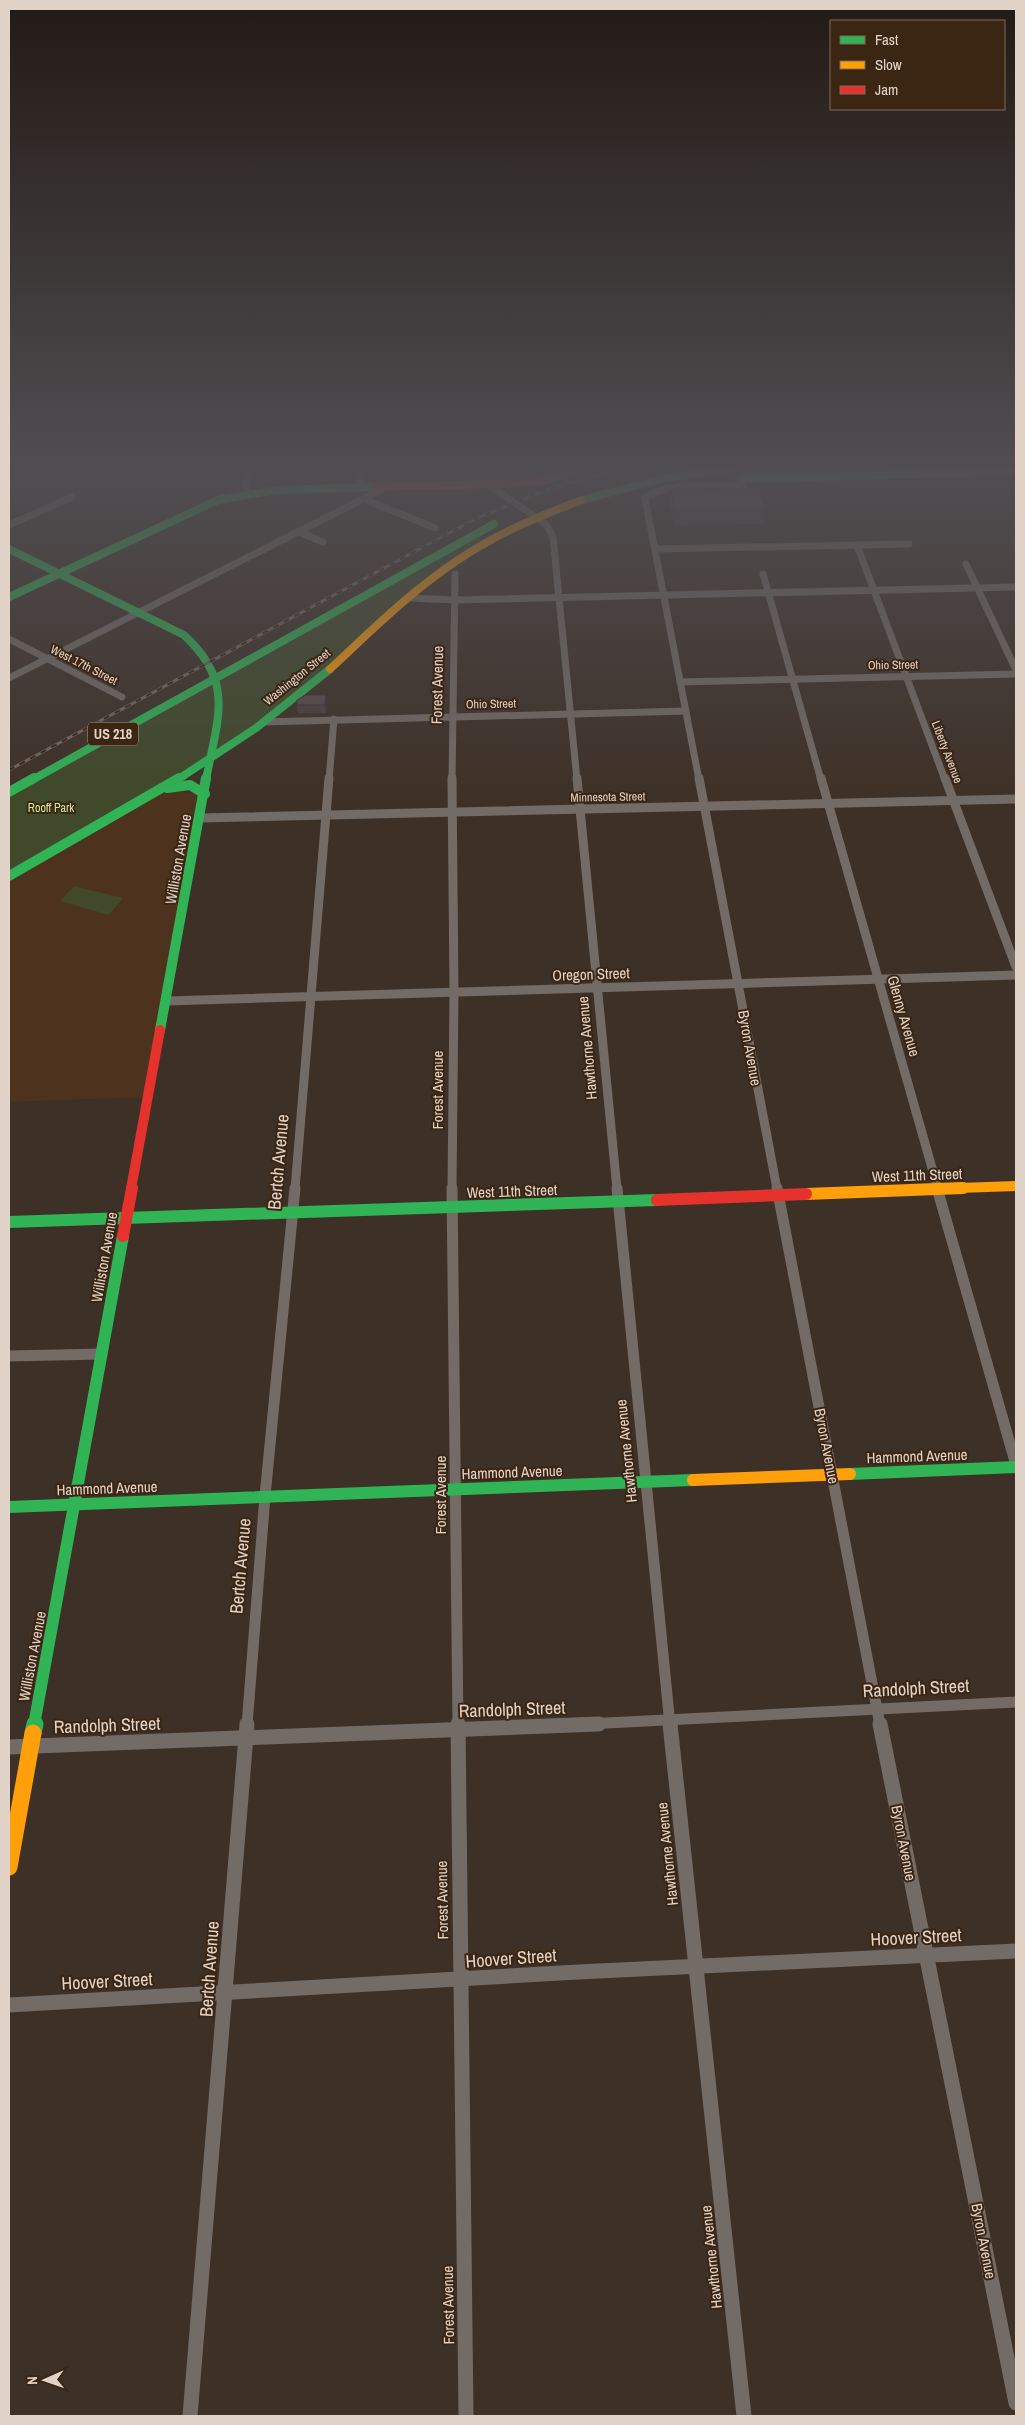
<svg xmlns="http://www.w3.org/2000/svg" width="1025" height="2425" viewBox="0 0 1025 2425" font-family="'Archivo Narrow',sans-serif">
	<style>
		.built { fill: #4d331d }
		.green { fill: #404929 }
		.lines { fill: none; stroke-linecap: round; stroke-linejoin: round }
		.street-far3 { stroke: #736b65; stroke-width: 7 }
		.street-far2 { stroke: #736b65; stroke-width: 9 }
		.street-far1 { stroke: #736b65; stroke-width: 11 }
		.street { stroke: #736b65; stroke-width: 15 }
		.fast-far3 { stroke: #30b455; stroke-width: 8 }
		.fast-far2 { stroke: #30b455; stroke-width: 10 }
		.fast-far1 { stroke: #30b455; stroke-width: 12 }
		.fast { stroke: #30b455; stroke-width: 17 }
		.slow-far3 { stroke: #ff9f0a; stroke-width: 8 }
		.slow-far2 { stroke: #ff9f0a; stroke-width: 10 }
		.slow-far1 { stroke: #ff9f0a; stroke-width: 12 }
		.slow { stroke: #ff9f0a; stroke-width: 17 }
		.jam-far2 { stroke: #e5322d; stroke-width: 8 }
		.jam-far1 { stroke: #e5322d; stroke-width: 10 }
		.jam { stroke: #e5322d; stroke-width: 12 }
		.rail-casing { stroke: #716762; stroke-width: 3 }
		.rail { stroke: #3b2513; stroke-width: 2; stroke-dasharray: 6; stroke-linecap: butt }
		.wall { fill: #4b3f40 }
		.shaded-wall { fill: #3d3334 }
		.building { fill: #57494b; stroke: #3d3334 }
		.labels { text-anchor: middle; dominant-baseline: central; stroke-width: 4; stroke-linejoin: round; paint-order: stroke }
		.far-street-label { font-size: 12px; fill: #e2d3c8; stroke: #3b2513 }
		.far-park-label { font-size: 12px; fill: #ceeaa1; stroke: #3b2513 }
		.shield { fill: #3b2513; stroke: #b09f92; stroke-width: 1 }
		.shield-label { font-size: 14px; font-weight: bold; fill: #e2d3c8 }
		.street-label { font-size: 15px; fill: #e2d3c8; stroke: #3b2513 }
		.near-street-label { font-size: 18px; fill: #e2d3c8; stroke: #3b2513 }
	</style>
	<rect width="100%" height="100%" fill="#3d3026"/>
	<polygon class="built" points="156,790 205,794 149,1097 9,1102 9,876"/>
	<g class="green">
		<polygon points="472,536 490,541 460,559 293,701 211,758 9,876 9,789"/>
		<polygon points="74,886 123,898 109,915 60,901"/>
	</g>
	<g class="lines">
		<g class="street-far3">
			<polyline points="360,466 360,487"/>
			<polyline points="545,466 547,480 600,466"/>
			<polyline points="487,484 546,524 553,537 577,780"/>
			<polyline points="248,492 246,487 249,466"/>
			<polyline points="364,499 435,528"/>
			<polyline points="9,525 72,497"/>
			<polyline points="299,532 323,542"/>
			<polyline points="857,545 945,780"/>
			<polyline points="655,549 909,544"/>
			<polyline points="966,564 1016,670"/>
			<polyline points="763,574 821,780"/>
			<polyline points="412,598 454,600 1016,587"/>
			<polyline points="9,639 122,697"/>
			<polyline points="9,678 389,486"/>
			<polyline points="680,682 1016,674"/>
			<polyline points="264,722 686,711"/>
			<polyline points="329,780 334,719"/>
			<polyline points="452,780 455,574"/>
			<path d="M699 780 645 498C665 481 717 486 743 486L742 478 749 475 804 474"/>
		</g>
		<g class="street-far2">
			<polyline points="577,778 617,1189"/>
			<polyline points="699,778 777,1189"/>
			<polyline points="821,778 938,1189"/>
			<polyline points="945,778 1016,967"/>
			<polyline points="201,818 1016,799"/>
			<polyline points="167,1001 1016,975"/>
			<polyline points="295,1189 329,778"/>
			<polyline points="452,1189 454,992 452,778"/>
		</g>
		<g class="street-far1">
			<polyline points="452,1188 458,1725"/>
			<polyline points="617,1188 670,1725"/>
			<polyline points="777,1188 880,1725"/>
			<polyline points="937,1188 1016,1465"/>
			<polyline points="9,1356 102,1354"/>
			<polyline points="247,1725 265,1496 295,1188"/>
			<polyline points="567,1725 1016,1702"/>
		</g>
		<g class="street">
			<polyline points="458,1724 466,2416"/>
			<polyline points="670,1724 744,2416"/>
			<polyline points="880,1724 1016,2403"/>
			<polyline points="9,1747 599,1724"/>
			<polyline points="9,2005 578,1972 1016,1951"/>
			<polyline points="190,2416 247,1724"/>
		</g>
		<g class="fast-far3">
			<polyline points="741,479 1016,471"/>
			<polyline points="582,500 665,478 744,466"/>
			<path d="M9 549 184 635C236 683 217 719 206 780"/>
			<polyline points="9,597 218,500 277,490 376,487"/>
			<polyline points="32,780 494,524"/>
			<polyline points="177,780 256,728 330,669"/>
		</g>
		<g class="fast-far2">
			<polyline points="167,788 190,785 205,794"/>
			<polyline points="9,792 34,778"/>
			<polyline points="9,876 179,778"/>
			<polyline points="160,1030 206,778"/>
		</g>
		<g class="fast-far1">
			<polyline points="9,1222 657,1200"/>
			<polyline points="850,1474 1016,1467"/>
			<polyline points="9,1507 693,1480"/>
			<polyline points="34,1725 123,1236"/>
		</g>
		<polyline class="fast" points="33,1733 35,1724"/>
		<path class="slow-far3" d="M330 669C371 631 411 591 458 560 496 534 539 516 582 500"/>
		<polyline class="slow-far2" points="930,1189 1016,1186"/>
		<g class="slow-far1">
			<polyline points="806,1194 963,1188"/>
			<polyline points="693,1480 850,1474"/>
		</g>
		<polyline class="slow" points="9,1867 33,1733"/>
		<polyline class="jam-far2" points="376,487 532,483 547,480"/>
		<polyline class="jam-far1" points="131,1189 160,1030"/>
		<g class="jam">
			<polyline points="657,1200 806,1194"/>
			<polyline points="123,1236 132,1188"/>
		</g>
		<g class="rail-casing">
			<polyline id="rail" points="9,770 477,518 551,488 628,466"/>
		</g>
		<use href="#rail" class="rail"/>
	</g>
	<g class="wall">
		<polygon points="671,489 765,509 763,524 674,525 670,504"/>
		<polygon points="326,695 327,703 326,713 298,713 297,705"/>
	</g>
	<polygon class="shaded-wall" points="326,695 327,703 326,713 325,705"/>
	<g class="building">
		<polygon points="759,488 765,509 676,510 671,489"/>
		<polygon points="306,695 326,695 325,705 297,705 297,700"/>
	</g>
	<linearGradient id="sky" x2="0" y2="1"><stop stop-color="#221a15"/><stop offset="0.58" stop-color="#514e52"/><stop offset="1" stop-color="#514e52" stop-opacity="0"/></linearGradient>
	<rect width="1025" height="805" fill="url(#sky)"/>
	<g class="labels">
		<g class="far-street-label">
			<text transform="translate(84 665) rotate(27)">West 17th Street</text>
			<text transform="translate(893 665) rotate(-1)">Ohio Street</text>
			<text transform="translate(297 677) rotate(-39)">Washington Street</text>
			<text transform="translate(491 704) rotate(-1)">Ohio Street</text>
			<text transform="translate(947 752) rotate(69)">Liberty Avenue</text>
			<text transform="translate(608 797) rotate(-1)">Minnesota Street</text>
		</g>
		<g class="far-park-label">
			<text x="51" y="808">Rooff Park</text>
		</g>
		<rect class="shield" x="88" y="722.5" width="50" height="23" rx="4"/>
		<g class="shield-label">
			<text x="113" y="734">US 218</text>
		</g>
		<g class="street-label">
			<text transform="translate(437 685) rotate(-89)">Forest Avenue</text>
			<text transform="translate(178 859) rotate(-80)">Williston Avenue</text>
			<text transform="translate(591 974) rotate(-2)">Oregon Street</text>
			<text transform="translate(904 1016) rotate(74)">Glenny Avenue</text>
			<text transform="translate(587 1048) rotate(-95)">Hawthorne Avenue</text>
			<text transform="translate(750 1048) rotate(80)">Byron Avenue</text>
			<text transform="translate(437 1090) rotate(-90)">Forest Avenue</text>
			<text transform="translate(917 1175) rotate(-2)">West 11th Street</text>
			<text transform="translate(512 1191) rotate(-2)">West 11th Street</text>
			<text transform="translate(104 1257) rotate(-80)">Williston Avenue</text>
			<text transform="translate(827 1446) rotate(79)">Byron Avenue</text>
			<text transform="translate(626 1451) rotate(-96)">Hawthorne Avenue</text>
			<text transform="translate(917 1456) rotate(-2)">Hammond Avenue</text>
			<text transform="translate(512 1472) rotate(-2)">Hammond Avenue</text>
			<text transform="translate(107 1488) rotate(-2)">Hammond Avenue</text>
			<text transform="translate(440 1495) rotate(-90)">Forest Avenue</text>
			<text transform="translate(32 1656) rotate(-79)">Williston Avenue</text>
			<text transform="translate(904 1843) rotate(79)">Byron Avenue</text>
			<text transform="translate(667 1854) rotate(-96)">Hawthorne Avenue</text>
			<text transform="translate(442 1900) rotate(-91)">Forest Avenue</text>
			<text transform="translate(984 2241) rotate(79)">Byron Avenue</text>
			<text transform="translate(711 2257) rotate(-96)">Hawthorne Avenue</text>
			<text transform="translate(448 2305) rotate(-91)">Forest Avenue</text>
		</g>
		<g class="near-street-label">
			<text transform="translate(278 1162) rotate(-85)">Bertch Avenue</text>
			<text transform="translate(240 1566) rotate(-85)">Bertch Avenue</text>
			<text transform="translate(916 1688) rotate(-3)">Randolph Street</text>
			<text transform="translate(512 1709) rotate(-2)">Randolph Street</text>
			<text transform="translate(107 1725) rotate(-2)">Randolph Street</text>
			<text transform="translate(916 1937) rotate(-3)">Hoover Street</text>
			<text transform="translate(511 1958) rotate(-4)">Hoover Street</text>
			<text transform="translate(209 1969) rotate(-86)">Bertch Avenue</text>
			<text transform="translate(107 1981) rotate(-3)">Hoover Street</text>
		</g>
	</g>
	<rect width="1025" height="2425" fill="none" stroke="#e2d3c8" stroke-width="20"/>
	<rect x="830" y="20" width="175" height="90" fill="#3b2513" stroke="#7e6b5b"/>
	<rect x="840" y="36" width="25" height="8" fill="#30b455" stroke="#7e6b5b"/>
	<text x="875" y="45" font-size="15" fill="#e2d3c8">Fast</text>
	<rect x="840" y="61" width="25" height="8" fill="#ff9f0a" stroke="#7e6b5b"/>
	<text x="875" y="70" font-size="15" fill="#e2d3c8">Slow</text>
	<rect x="840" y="86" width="25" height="8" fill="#e5322d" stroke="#7e6b5b"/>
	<text x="875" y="95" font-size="15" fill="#e2d3c8">Jam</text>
	<g transform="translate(45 2380) rotate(268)" stroke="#3b2513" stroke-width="4" paint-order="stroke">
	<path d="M0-4L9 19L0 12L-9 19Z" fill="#e2d3c8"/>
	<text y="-8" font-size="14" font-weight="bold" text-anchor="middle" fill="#e2d3c8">N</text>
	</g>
</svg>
